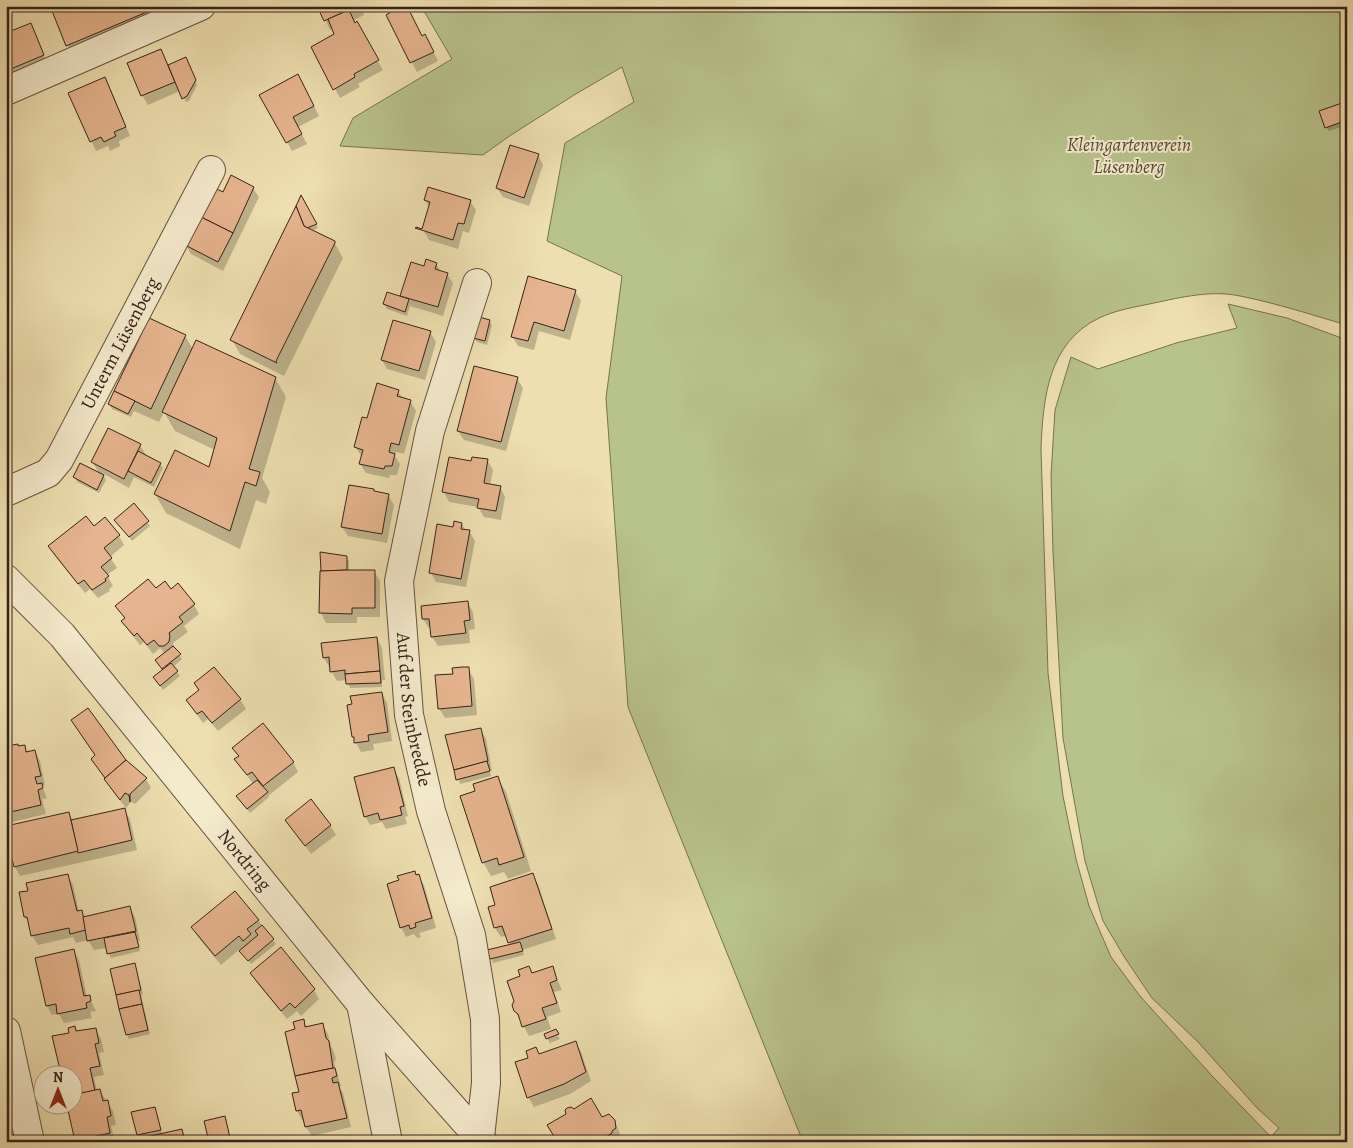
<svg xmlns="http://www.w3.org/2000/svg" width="1353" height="1148" viewBox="0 0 1353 1148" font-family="Alegreya,serif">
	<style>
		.green { fill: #b8c28b; stroke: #777252 }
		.shadow { fill: #0003 }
		.building { fill: #e6b48e; stroke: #36221a }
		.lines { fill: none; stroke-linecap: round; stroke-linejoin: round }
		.minor-casing { stroke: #645140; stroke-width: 30 }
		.minor { stroke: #f4eacc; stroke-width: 28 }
		.labels { text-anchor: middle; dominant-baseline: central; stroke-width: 4; stroke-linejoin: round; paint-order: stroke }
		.park-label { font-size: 19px; font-style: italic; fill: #564a36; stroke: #f4eacc }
		.street-label { font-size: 19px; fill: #36221a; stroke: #f4eacc }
	</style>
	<rect width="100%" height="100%" fill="#eedfb0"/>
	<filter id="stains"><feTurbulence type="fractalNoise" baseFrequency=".004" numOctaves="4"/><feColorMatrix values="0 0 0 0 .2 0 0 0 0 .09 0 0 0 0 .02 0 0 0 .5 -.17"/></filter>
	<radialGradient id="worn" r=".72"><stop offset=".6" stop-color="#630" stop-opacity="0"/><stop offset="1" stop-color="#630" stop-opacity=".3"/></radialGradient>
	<path class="green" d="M421 6H1347V325C1312 315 1276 303 1240 296 1212 290 1182 297 1154 303 1135 307 1116 310 1099 318 1048 343 1043 398 1041 449L1048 673 1063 796 1076 859 1089 906 1111 957 1140 996 1213 1077 1271 1137 1279 1128 1258 1109 1198 1042 1152 998 1125 958 1103 921 1085 861 1063 738 1053 552 1051 475 1055 410 1071 357 1098 369 1176 343 1237 328 1228 304 1287 318 1347 340V1142H803L628 707 606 398 622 276 547 241 565 143 634 102 622 67 574 95 511 135 483 155 340 146 353 118 452 59Z"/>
	<g class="shadow">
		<polygon points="66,6 182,6 190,27 83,72 68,45"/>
		<polygon points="319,6 361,6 364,15 354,20 383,70 358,84 360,87 340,98 335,89 336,35 333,29 330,30"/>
		<polygon points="388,15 422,37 430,45 438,61 417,72"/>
		<polygon points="30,25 48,65 6,82 6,35"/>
		<polygon points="185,59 197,85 189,101 186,102 180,91 148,105 142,95 168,67"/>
		<polygon points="303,85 319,116 298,127 307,144 292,151 261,95"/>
		<polygon points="110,88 130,136 119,141 120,146 110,151 108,146 96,151 70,93"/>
		<polygon points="1341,105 1347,118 1347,125 1329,131 1326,127"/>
		<polygon points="538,155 543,165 529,206 503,197 497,188"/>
		<polygon points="253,188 259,197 223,271 191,254 186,245 223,194"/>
		<polygon points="301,197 318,228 311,231 334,242 343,258 284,376 240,354 232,340"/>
		<polygon points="425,200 470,201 476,210 469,233 463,231 458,249 429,240 423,230 430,208"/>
		<polygon points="436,264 441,272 447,274 453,283 443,316 410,306 407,316 387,309 384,304 403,298 402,296 425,267"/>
		<polygon points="575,291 581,301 570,340 539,331 534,350 518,346 512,336"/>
		<polygon points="489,321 492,325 487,345 477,342 474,338"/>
		<polygon points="430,332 436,342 425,380 387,369 382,360"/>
		<polygon points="185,336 193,349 275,378 286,397 262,478 270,492 266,504 256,500 240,549 166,513 155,494 209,469 215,450 175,431 164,412 159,422 134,411 131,417 112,409 109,404"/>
		<polygon points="517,378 523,388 506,451 464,440 458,431"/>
		<polygon points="398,391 403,399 410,401 416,411 404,454 396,452 395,456 400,464 397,475 390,475 389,478 366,473 360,464 362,457 355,447"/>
		<polygon points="6,406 9,421 6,421"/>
		<polygon points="140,445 146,455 145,456 160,464 163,468 154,487 134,477 129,488 102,473 106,480 99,493 77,482 75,477 99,474 93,462"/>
		<polygon points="487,460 493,470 490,485 500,487 505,497 501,520 484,517 478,507 449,502 444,492 472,463"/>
		<polygon points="374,490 375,493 388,495 394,505 387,543 348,536 342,527"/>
		<polygon points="134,505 150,526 132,541 118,524"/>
		<polygon points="462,524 466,531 469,531 475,541 466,587 436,582 431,573"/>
		<polygon points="94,528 119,536 124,545 110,557 117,568 107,575 113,586 109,589 110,591 98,598 90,589 85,593 55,556 49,547"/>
		<polygon points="346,557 349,561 349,572 374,571 380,581 380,617 357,617 357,623 326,623 321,613 321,572"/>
		<polygon points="155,590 171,591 194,605 199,614 184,626 188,632 173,643 175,649 182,659 173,667 180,676 163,690 157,681 163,670 159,664 165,654 160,648 153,654 144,642 140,645 128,630 123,621 125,619 116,606"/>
		<polygon points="468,603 473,612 475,629 469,630 470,643 438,646 432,637 431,628 429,628 423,619"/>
		<polygon points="377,638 382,648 385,680 382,680 382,687 350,688 347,680 337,681 324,658"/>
		<polygon points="468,669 474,679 477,715 445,718 439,708 454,675"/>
		<polygon points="195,684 240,699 246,709 218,731 208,719 203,723 187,701 199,691"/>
		<polygon points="382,694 387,703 392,741 373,744 374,750 361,752 353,737"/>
		<polygon points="88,709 126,761 146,779 151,788 135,804 131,802 126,808 111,789 98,768"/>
		<polygon points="480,729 486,739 492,771 490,771 491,776 460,784 446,736"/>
		<polygon points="24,746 28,753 35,752 40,761 45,785 42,786 47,798 42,799 46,814 8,823 6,820 6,748"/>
		<polygon points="234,749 293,762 298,772 268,796 269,797 250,813 240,801 253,784 236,760 239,757"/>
		<polygon points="393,769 399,778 408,816 405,817 407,824 386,829 382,822 370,825 365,816"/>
		<polygon points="497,777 506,792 531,871 508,879 504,872 491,876 483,862 476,792"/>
		<polygon points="124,810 130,819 137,850 20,876 15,867 6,830 68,813 73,821"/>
		<polygon points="286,820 330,825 336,835 311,854"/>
		<polygon points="414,872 424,885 436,928 419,933 421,937 417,938 414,934 406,937 401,927"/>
		<polygon points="532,874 538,884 556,939 522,950 524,955 493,963 489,951 511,945 507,935 501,937 495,928 489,908 497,905"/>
		<polygon points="68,875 73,885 79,912 81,911 85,918 130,908 135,917 140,941 138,941 140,951 111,958 107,948 94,950 88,940 76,943 73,937 38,945 32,935 30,924 25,917 29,892"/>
		<polygon points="258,920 276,944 251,964 240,949 221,965 198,937 192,928"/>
		<polygon points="281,949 314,990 319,999 301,1016 297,1011 287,1019 257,983 251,973"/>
		<polygon points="73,950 79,960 87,997 89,997 96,1011 90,1012 92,1018 64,1023 59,1014 52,1015 47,1006 36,959"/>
		<polygon points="134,965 143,994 141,995 150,1034 129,1039 127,1034"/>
		<polygon points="529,968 533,974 552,968 562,990 554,992 561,1012 547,1017 551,1029 529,1036 515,1011 522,977"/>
		<polygon points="303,1021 308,1028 322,1025 328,1034 331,1046 334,1052 336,1059 334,1063 341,1086 339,1087 343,1093 351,1127 312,1136 306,1127 305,1120 302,1120 297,1111 293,1094 300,1093 297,1030"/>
		<polygon points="75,1027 77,1032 95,1029 101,1039 104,1052 99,1053 104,1075 94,1077 97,1091 100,1091 113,1111 116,1125 111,1126 115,1142 77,1142 76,1140 69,1106 72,1106 72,1076 63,1076 62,1074 70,1034"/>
		<polygon points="555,1031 560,1039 550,1043 547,1038"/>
		<polygon points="575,1043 581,1052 591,1081 570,1094 534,1107 528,1097 540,1055"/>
		<polygon points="155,1108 162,1134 181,1130 187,1142 129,1142 140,1139 133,1113"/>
		<polygon points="225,1118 231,1142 210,1142"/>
		<polygon points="602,1119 614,1121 619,1131 621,1138 616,1142 558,1142 549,1126"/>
	</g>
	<g class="building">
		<polygon points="63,6 161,6 66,46 52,11"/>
		<polygon points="317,6 357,6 324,21"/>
		<polygon points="389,6 407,6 422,36 425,34 434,52 410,63 386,15 391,12"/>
		<polygon points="349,10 355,23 357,21 379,60 354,74 355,77 333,90 311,47 334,34 328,19"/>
		<polygon points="31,23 44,55 6,71 6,33"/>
		<polygon points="161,49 175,82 141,96 127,63"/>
		<polygon points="186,57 196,80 187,96 182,99 168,65"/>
		<polygon points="298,74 314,106 293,117 302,134 286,143 259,95"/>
		<polygon points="105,77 126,127 114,132 116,136 104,142 101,137 90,142 68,93"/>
		<polygon points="1342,103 1347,120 1325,128 1319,111"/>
		<polygon points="510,145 539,154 524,198 496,188"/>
		<polygon points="231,175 254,187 233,233 199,216 213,187 223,192"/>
		<polygon points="428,187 471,200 464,224 458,223 453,240 415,228 416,227 422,229 430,202 424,200"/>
		<polygon points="301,195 317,224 307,228 304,226 296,206"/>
		<polygon points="296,206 304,226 335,241 335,243 276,361 277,363 230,340"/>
		<polygon points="199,216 233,233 218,262 185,245"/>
		<polygon points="426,259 437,263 435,269 448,273 438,307 400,296 411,262 424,266"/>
		<polygon points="528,276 576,290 564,331 534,322 528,341 511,337"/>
		<polygon points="387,292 409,299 405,312 383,304"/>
		<polygon points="479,317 490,320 485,341 473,338"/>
		<polygon points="149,318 186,335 151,409 114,391"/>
		<polygon points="393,320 431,331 419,371 381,360"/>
		<polygon points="196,340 276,377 249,469 260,472 256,486 245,482 230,531 154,494 175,450 209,467 217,438 162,412"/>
		<polygon points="474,366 518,377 501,442 457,431"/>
		<polygon points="377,383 399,390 397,396 411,400 399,445 391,443 389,452 395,454 392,466 385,466 384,469 359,464 363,450 354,447 362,417 367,418"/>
		<polygon points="114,391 135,401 128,414 108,404"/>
		<polygon points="108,428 141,444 124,479 91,462"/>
		<polygon points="138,451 161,463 151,483 128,471"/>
		<polygon points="449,457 471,461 472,457 488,459 484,483 501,486 496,511 477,508 479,499 442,492"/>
		<polygon points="80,463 104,475 97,490 73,477"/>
		<polygon points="349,485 374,489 374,491 389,494 382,534 341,527"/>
		<polygon points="134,503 149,521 129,537 114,520"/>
		<polygon points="86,516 94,526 105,517 120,535 104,548 112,558 101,567 109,576 105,579 106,581 92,590 84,580 78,584 48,546"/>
		<polygon points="454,521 462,523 461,529 470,530 461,579 429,573 437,524 453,527"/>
		<polygon points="320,552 347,556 347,570 321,571"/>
		<polygon points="347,570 375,570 375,608 352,608 352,614 319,613 320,571"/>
		<polygon points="148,579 156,588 165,581 171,589 178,583 195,604 179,617 183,622 169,633 170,636 169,642 164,646 159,646 154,640 147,645 137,633 134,636 121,621 125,618 115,606"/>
		<polygon points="468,601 470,620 464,621 466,633 431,637 429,619 422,619 421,606"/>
		<polygon points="377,637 380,671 345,674 345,670 330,672 329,657 323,658 321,643"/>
		<polygon points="173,646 181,654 162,669 155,660"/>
		<polygon points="171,663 178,671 160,686 153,677"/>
		<polygon points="214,667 241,699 212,723 202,711 197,714 186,700 199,690 194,683"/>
		<polygon points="462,667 469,667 472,706 438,709 435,675 453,674 452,668"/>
		<polygon points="380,671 381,683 346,684 345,674"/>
		<polygon points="382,692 388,732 368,735 369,741 354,743 354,737 352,737 347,705 352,704 350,696"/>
		<polygon points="88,708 126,760 105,778 91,759 95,755 71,720"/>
		<polygon points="263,723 294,762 263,786 252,772 247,775 234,759 239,756 232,748"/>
		<polygon points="481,728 488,761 454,770 445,735"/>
		<polygon points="18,744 18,746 25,745 26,752 35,750 41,776 35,777 37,784 42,783 43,788 38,790 41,805 6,813 6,746"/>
		<polygon points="126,760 147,778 130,794 130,802 129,795 125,793 120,800 104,779"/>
		<polygon points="487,761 490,771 456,780 454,770"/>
		<polygon points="394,767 404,806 400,807 402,815 380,820 378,813 364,817 354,777"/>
		<polygon points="498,776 524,857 499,865 497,858 482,863 460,796 475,791 473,784"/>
		<polygon points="257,780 268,792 247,809 236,796"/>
		<polygon points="311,799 331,825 305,846 285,820"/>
		<polygon points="125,808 132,840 78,853 71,820"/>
		<polygon points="69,812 78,851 14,867 6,836 6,826"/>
		<polygon points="415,871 416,875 419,874 432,918 415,923 416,927 410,929 409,925 400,928 387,884 399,880 397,876"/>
		<polygon points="533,873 552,929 508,943 502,926 494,928 488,907 495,905 490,887"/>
		<polygon points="68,874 77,911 82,910 86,930 70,934 69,928 31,936 27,917 24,917 19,892 28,891 26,883"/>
		<polygon points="235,891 259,920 247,929 251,934 243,941 239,936 215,956 191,927"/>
		<polygon points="130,906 136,931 87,941 83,917"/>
		<polygon points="262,925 274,939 248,961 239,951 258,935 255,931"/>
		<polygon points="135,932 139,947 107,954 104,938"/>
		<polygon points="520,942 523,951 490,959 487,950"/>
		<polygon points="281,947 315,989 295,1008 290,1003 281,1011 250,973"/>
		<polygon points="74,949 84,996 90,995 91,1001 86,1003 87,1008 57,1014 56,1004 46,1006 35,958"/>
		<polygon points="135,963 141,990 116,995 110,969"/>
		<polygon points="529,966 532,973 553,966 557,980 550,983 557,1003 542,1008 546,1019 522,1027 518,1014 514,1011 512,1005 514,1001 507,981 520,976 518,970"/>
		<polygon points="139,990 142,1004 119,1009 116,995"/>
		<polygon points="142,1004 148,1030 126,1035 119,1009"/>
		<polygon points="304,1019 305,1027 323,1023 326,1038 329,1041 333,1068 295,1076 285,1032 295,1029 293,1022"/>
		<polygon points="75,1026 76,1031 96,1028 99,1043 95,1044 100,1066 90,1068 95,1091 72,1095 72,1076 61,1074 52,1036 69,1033 68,1028"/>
		<polygon points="556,1029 559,1034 546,1039 544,1034"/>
		<polygon points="576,1041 586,1072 564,1084 527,1098 515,1062 528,1058 526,1051 536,1047 539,1054"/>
		<polygon points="333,1068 335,1068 337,1076 332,1078 333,1083 338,1082 347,1118 305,1127 301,1110 296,1111 292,1093 299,1092 295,1076"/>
		<polygon points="100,1089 103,1101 108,1100 111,1116 107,1117 110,1133 75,1141 67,1106 72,1106 72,1095"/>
		<polygon points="591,1098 602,1117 609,1114 615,1120 616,1128 612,1131 612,1133 598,1142 565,1142 561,1141 558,1136 555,1138 547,1125 566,1114 565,1110 567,1108 571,1107 574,1109"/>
		<polygon points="155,1107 161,1130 137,1135 131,1112"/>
		<polygon points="225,1116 231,1142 209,1142 204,1121"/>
		<polygon points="182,1129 185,1142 123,1142"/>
	</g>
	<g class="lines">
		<g class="minor-casing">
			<g id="minor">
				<polyline points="6,91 201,6"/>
				<path id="s1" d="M477 283 430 431 399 581 409 715 431 811 471 935 485 1019 486 1083 480 1137"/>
				<path id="s2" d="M6 492 48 473 59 460 211 170"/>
				<path id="s3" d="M6 579 62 635 361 1004 483 1142"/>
				<polyline points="361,1004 388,1142"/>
				<polyline points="6,1031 30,1142"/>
			</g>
		</g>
		<use href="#minor" class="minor"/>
	</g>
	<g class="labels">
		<g class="park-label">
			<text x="1129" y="145">Kleingartenverein<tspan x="1129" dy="22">Lüsenberg</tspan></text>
		</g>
		<g class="street-label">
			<text stroke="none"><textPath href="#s2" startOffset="195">Unterm Lüsenberg</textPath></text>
			<text stroke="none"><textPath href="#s1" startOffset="438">Auf der Steinbredde</textPath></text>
			<text stroke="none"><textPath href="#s3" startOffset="369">Nordring</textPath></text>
		</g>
	</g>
	<rect width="1353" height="1148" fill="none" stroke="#eedfb0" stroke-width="25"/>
	<rect x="8" y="8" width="1338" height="1133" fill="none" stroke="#36221a" stroke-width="2.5"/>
	<rect x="12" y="12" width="1328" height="1123" fill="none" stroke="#36221a"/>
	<g transform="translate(58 1090)"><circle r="24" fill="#f4eacc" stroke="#a89a85"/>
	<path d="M0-4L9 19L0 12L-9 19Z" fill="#8f2418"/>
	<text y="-8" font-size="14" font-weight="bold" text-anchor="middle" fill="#36221a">N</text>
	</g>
	<rect width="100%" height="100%" filter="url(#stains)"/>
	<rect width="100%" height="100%" fill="url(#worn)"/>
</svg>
